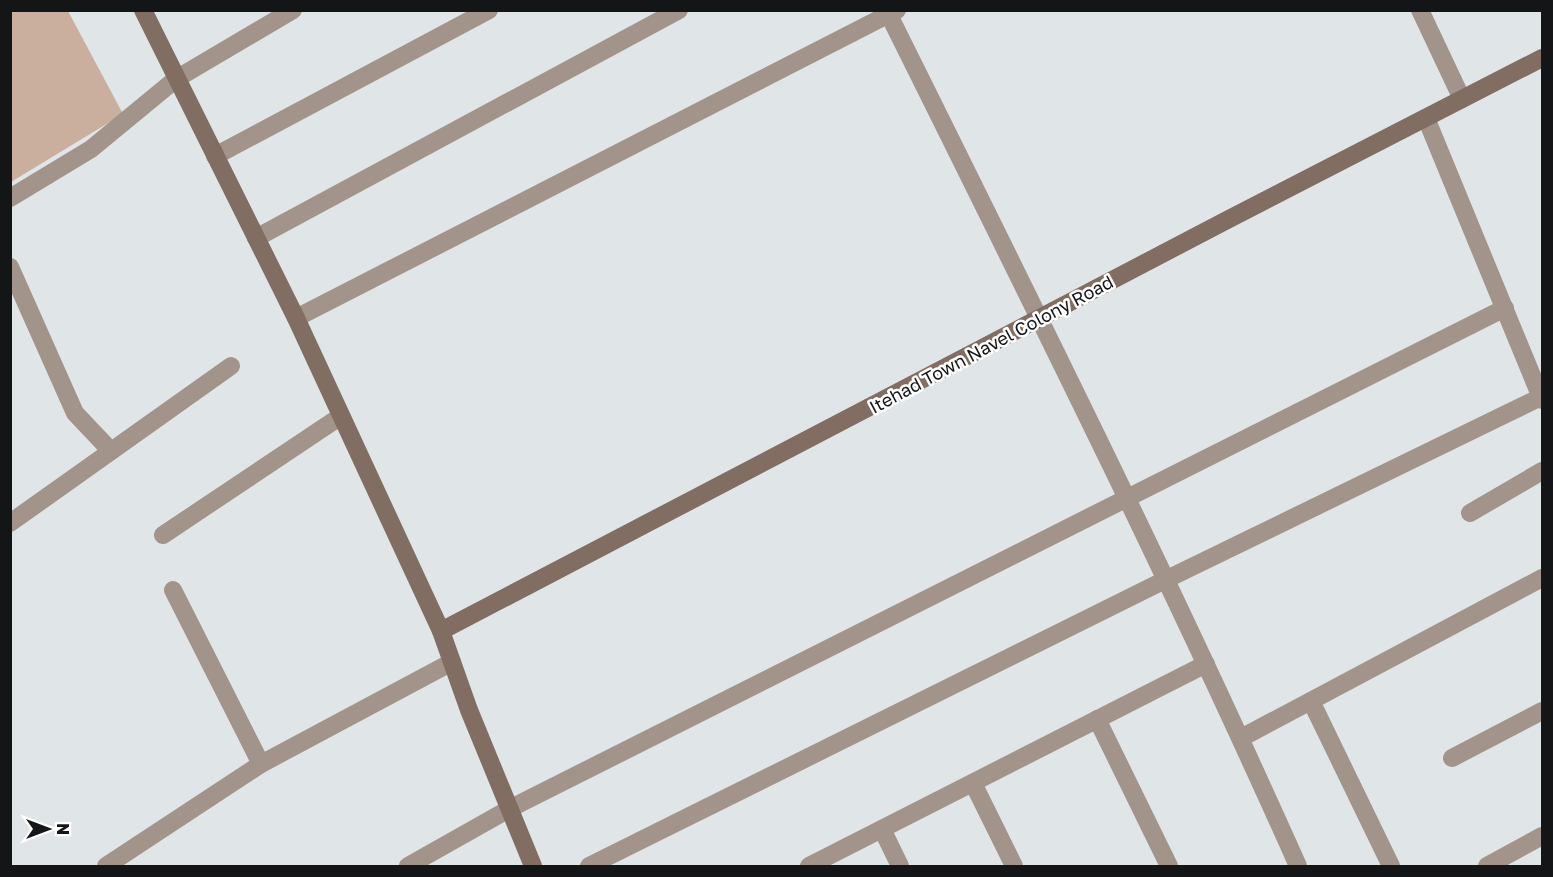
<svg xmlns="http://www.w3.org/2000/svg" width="1553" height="877" viewBox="0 0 1553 877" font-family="'Golos Text',sans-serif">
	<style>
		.green { fill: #caaf9e }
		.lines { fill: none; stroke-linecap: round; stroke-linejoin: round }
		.street { stroke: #a2948b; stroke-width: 18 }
		.secondary { stroke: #816d61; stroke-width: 18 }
		.labels { text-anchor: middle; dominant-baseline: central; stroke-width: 5; stroke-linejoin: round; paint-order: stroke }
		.street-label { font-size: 18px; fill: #141516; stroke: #fff }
	</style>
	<rect width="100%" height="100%" fill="#e0e5e7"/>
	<polygon class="green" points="11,11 68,11 123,114 11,182"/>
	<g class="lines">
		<g class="street">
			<polyline points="1420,10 1462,99"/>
			<path d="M889 15C1029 297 1170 579 1298 866"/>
			<polyline points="1426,118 1542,400"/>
			<polyline points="215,156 489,10"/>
			<polyline points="10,198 91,149 176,79 293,10"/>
			<polyline points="256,238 679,10"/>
			<polyline points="10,267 75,413 111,451"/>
			<polyline points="296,318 897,10"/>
			<polyline points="1470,513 1542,471"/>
			<polyline points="10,523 231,366"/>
			<polyline points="163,535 341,416"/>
			<polyline points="173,590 261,764"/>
			<polyline points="1311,701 1391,866"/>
			<polyline points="1097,719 1169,866"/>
			<polyline points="1241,738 1542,578"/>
			<polyline points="1452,758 1542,711"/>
			<polyline points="973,783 1014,866"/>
			<polyline points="882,829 900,866"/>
			<polyline points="106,866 261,764 452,662"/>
			<polyline points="408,866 509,809 1505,308"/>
			<polyline points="589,866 1165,580 1541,397"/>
			<polyline points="809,866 1206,664"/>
			<polyline points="1487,866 1542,836"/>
		</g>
		<g class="secondary">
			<polyline points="143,10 296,318 441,631 469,710 533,866"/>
			<polyline points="441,631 1229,219 1542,58"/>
		</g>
	</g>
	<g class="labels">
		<g class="street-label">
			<text transform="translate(991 344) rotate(-28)">Itehad Town Navel Colony Road</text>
		</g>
	</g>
	<rect width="1553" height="877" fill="none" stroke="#141516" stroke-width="24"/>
	<g transform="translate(48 829) rotate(90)" stroke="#ffffff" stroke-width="4.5" paint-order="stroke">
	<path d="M0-4.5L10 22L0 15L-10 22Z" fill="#141516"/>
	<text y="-9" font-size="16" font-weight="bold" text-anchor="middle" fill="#141516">N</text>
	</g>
</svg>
